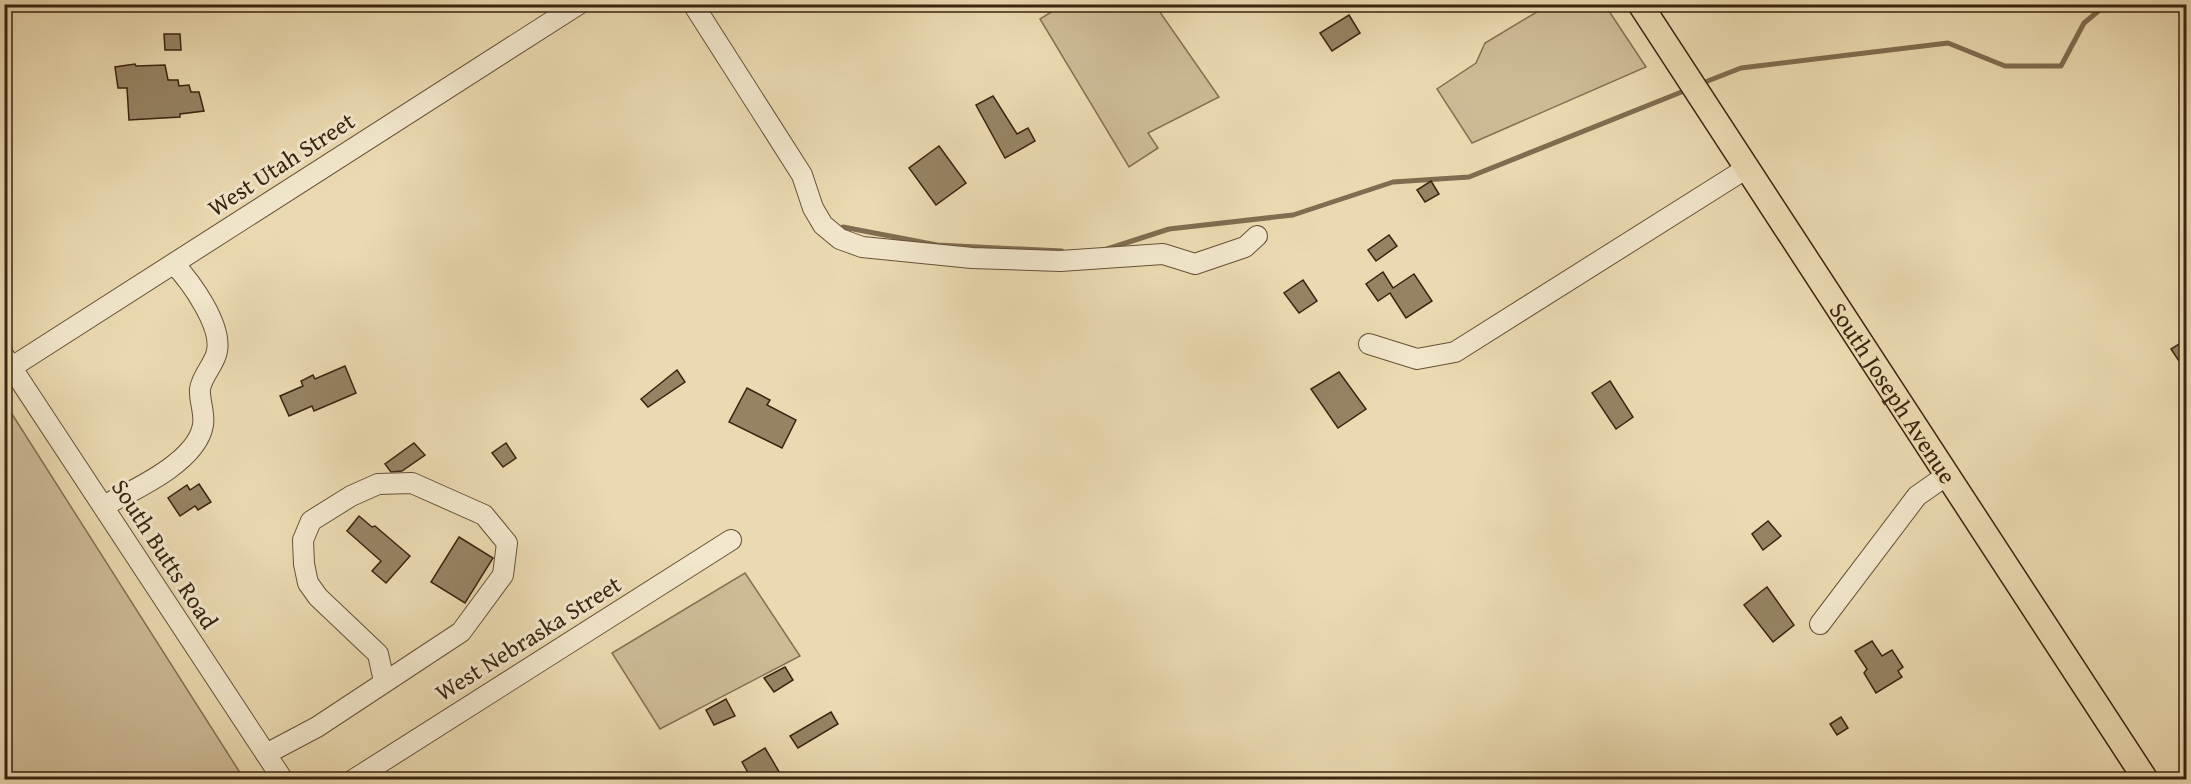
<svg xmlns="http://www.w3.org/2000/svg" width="2191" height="784" viewBox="0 0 2191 784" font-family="'Gentium Book Plus',serif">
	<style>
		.green { fill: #cdbb96; stroke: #847053; stroke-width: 1.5 }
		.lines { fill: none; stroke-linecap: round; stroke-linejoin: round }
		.stream { stroke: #806c50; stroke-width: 5 }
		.building { fill: #968364; stroke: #3a2410; stroke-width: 1.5 }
		.minor-casing { stroke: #665238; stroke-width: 22 }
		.major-casing { stroke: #3a2410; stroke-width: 27 }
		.minor { stroke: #f2e7cc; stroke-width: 20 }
		.major { stroke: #ebdab1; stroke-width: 24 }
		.labels { text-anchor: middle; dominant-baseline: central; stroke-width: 6; stroke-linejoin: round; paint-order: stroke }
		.street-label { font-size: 24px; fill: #3a2410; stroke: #f2e7cc }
	</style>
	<rect width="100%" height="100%" fill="#ebdab1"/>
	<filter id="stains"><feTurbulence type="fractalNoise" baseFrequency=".00333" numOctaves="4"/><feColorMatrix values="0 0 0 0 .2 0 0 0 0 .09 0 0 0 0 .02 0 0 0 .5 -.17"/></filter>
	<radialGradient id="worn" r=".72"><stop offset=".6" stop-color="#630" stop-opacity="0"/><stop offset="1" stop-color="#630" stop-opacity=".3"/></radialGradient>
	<g class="green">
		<polygon points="1064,4 1155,5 1219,97 1148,133 1158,148 1129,167 1040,19"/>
		<polygon points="1550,4 1605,5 1646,67 1472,143 1437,89 1476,63 1485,43"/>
		<polygon points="5,403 244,779 5,779"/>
		<polygon points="745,573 800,656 660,729 612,653"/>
	</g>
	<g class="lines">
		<g class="stream">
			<polyline points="1700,84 1741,68 1948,43 2005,66 2061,66 2084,23 2107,4"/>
			<polyline points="843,227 937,245 1062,251"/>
			<polyline points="1104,250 1169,229 1293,215 1393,182 1469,177 1689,89"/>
		</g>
	</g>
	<g class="building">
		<polygon points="1349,15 1360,33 1332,51 1320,33"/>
		<polygon points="164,34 180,34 181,50 165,50"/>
		<polygon points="135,64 136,66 165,65 168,80 178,80 179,86 189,85 191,92 199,92 204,111 180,114 180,117 129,120 127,88 118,88 115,67"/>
		<polygon points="993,96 1017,134 1028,128 1035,141 1005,158 976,105"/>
		<polygon points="939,146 966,183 936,205 909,168"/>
		<polygon points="1431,181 1439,194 1425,202 1417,190"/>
		<polygon points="1389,235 1397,246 1376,261 1368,250"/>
		<polygon points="1383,272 1393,288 1414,274 1432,301 1406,318 1390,293 1378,301 1366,284"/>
		<polygon points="1303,280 1317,301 1299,313 1284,293"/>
		<polygon points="2187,339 2187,373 2171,349"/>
		<polygon points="345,366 356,393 314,411 312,406 289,416 280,396 303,386 301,381 313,375 315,379"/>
		<polygon points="677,370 685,382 648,407 641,399"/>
		<polygon points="1339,372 1366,409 1338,428 1311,389"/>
		<polygon points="1610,381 1633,417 1616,429 1592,393"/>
		<polygon points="747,388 770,400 767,405 796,420 782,448 729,422"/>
		<polygon points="414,443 425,455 402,471 391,472 385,464"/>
		<polygon points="506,443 516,458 503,467 492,453"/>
		<polygon points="199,484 211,502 198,510 195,506 180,516 168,498 187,485 190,490"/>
		<polygon points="359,516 372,527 375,526 410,556 386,583 372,571 381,561 347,531"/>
		<polygon points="1768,521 1781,536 1763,550 1752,534"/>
		<polygon points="459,537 493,558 465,603 431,582"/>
		<polygon points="1767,587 1794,625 1773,642 1744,605"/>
		<polygon points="1872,641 1882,656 1892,650 1903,667 1898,671 1902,677 1876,693 1864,673 1867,669 1855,651"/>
		<polygon points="785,667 793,680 774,692 764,678"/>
		<polygon points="726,699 735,716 714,725 706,710"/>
		<polygon points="831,712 838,724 798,748 790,736"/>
		<polygon points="1841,717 1848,728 1837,735 1830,724"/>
		<polygon points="765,748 781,775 774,780 752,780 742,762"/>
	</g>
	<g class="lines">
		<g class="minor-casing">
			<g id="minor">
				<polyline points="693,4 802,175 813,208 823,225 840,239 862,247 972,258 1060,261 1163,254 1195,264 1245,247 1257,236"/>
				<polyline points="1369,344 1417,359 1455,352 1747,168"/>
				<polyline points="4,356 283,780"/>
				<polyline points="12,367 579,4"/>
				<path d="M103 506C134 490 197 462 203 425 205 413 199 400 200 389 202 375 215 364 217 351 222 325 191 282 174 264"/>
				<polyline points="1820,624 1917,496 1947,475"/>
				<polyline points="266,754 317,727 461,632 503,575 507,543 484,515 412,483 378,484 351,496 311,521 303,540 304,564 308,583 318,597 378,654 384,681"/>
				<polyline points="353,780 731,540"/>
			</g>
		</g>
		<g class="major-casing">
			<g id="major">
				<path id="s1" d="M1640 4 2146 780"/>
			</g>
		</g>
		<use href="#minor" class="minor"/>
		<use href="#major" class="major"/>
	</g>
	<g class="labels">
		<g class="street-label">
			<text transform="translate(281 164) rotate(-33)">West Utah Street</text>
			<text stroke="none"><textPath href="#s1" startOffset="464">South Joseph Avenue</textPath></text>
			<text transform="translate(165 554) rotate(57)">South Butts Road</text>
			<text transform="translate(528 638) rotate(-32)">West Nebraska Street</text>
		</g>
	</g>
	<rect width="2191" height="784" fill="none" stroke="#ebdab1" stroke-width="24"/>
	<rect x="6" y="6" width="2179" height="772" fill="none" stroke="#3a2410" stroke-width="3"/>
	<rect x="12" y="12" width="2167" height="760" fill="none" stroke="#3a2410" stroke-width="1.5"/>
	<rect width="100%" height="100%" filter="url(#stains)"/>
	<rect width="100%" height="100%" fill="url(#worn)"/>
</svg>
